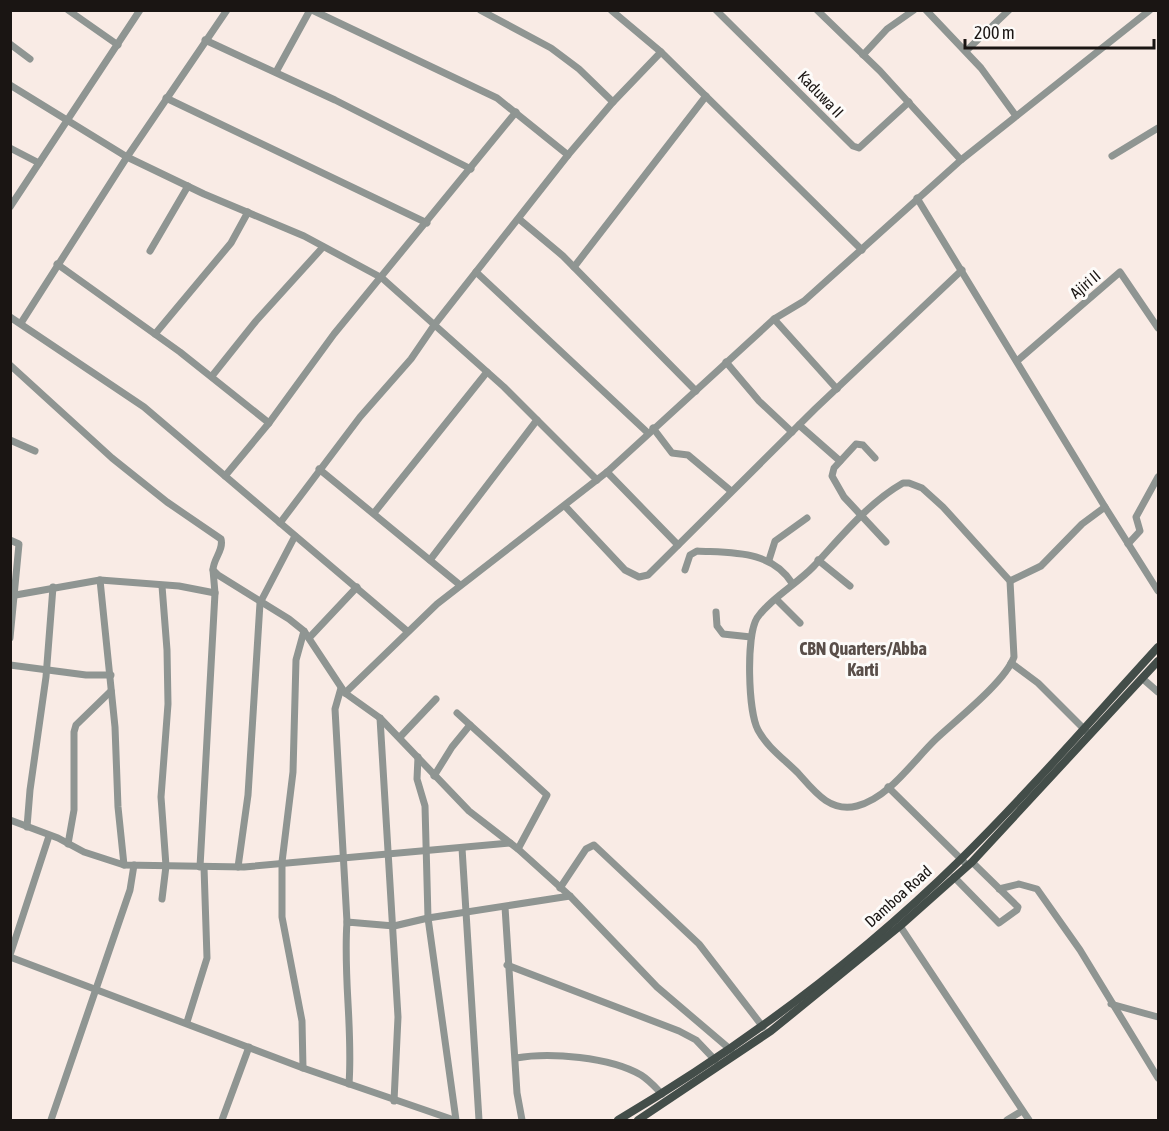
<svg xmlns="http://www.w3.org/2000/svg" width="1169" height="1131" viewBox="0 0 1169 1131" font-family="'Asap Condensed',sans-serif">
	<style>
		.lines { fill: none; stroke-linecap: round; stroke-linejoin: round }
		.minor { stroke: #8f9592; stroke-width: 7 }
		.major { stroke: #434d49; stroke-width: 8 }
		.labels { text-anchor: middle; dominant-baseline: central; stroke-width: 6; stroke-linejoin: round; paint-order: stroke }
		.street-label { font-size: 16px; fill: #1a1513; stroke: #fdfbf9 }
		.neighbourhood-label { font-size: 18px; font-weight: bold; fill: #594e49; stroke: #fdfbf9 }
	</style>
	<rect width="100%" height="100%" fill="#f9ebe5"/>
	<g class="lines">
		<g class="minor">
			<polyline points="68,10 118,45"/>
			<polyline points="312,10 497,98 568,155"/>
			<polyline points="480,10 551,48 579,69 613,102"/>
			<polyline points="611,10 661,52 862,250"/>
			<polyline points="716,10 853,146 859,148 909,102"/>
			<polyline points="817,10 880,71 961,160"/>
			<polyline points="926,10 981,68 1016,116"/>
			<polyline points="205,40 335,100 471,169"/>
			<polyline points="10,44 30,59"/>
			<polyline points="966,51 1009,10"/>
			<polyline points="863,55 887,29 914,10"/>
			<polyline points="276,72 310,10"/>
			<polyline points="10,85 127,157 204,194 304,236 382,278 504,387 597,480"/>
			<polyline points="166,98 427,223"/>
			<polyline points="10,148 39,163"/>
			<polyline points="1112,156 1158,128"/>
			<polyline points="917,198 1105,507 1158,591"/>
			<polyline points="10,207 140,10"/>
			<polyline points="519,219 563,256 696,391"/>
			<polyline points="150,251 188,186"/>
			<polyline points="57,264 180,352 269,423"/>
			<polyline points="574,267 706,96"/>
			<polyline points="476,272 648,433"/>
			<polyline points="10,317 144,407 407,631"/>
			<polyline points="774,319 837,389"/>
			<polyline points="21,323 127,157 227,10"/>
			<polyline points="155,334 231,243 248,212"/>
			<polyline points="1017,361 1120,272 1158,328"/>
			<polyline points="726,362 759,401 792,432"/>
			<path d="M10 365 112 458 167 502 221 539C224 550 213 559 213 570L218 575 289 619 304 631 345 693 380 718 469 811 518 849 570 896 657 987 731 1050"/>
			<polyline points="212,376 256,321 323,247"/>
			<polyline points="799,425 840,461"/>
			<polyline points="653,428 672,453 688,455 731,491"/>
			<polyline points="10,440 35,451"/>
			<polyline points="875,458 863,445 856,444 834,468 832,476 844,497 886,542"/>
			<polyline points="319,469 460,585"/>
			<polyline points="607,472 678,545"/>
			<polyline points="225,476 269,423 334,334 516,112"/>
			<path d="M903 483H909L922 488 943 507 1010 581 1014 657C1005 682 956 720 936 739 913 761 889 798 857 806 830 813 814 791 798 773 784 759 767 747 758 730 748 711 746 636 757 618 771 598 797 584 814 566 841 537 868 503 903 483Z"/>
			<polyline points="565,506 625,570 639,577 648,575 815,409 962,270"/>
			<polyline points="374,513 487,372"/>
			<polyline points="280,523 360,417 411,359 435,324 568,155 613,102 661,52"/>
			<polyline points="10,540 19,544 10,638"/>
			<polyline points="1128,544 1140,531 1136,517 1158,477"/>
			<polyline points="430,560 537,420"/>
			<polyline points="769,560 775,541 807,518"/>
			<polyline points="818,560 850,586"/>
			<path d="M685 570 690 555 697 551C732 553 771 550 792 583"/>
			<polyline points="100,580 115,727 118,807 124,865"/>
			<polyline points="1010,581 1041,566 1082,524 1105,507"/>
			<polyline points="162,586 167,650 168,704 161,797 166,866 162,899"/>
			<polyline points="10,596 100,580 179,586 215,593"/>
			<polyline points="777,600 800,623"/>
			<polyline points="716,612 717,626 723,634 751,637"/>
			<polyline points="309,638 357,587"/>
			<polyline points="1011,663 1038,683 1087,732"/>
			<polyline points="10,665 86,675 111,675"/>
			<polyline points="1143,679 1158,692"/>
			<polyline points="341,688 335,709 347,922"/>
			<polyline points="345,693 437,604 607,472 774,319 804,301 961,160 1150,10"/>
			<polyline points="457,713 547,795 518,849"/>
			<polyline points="380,718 398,1017 394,1101"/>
			<polyline points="400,737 436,699"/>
			<polyline points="418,757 417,779 425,806 428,918 456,1120"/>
			<polyline points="434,776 452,747 470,725"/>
			<polyline points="888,787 964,862"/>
			<polyline points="10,820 58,838 84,852 124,865 244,867 510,843"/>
			<polyline points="27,827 30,790 46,677 53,587"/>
			<polyline points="68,844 74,810 74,732 76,725 111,691"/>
			<polyline points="462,848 479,1120"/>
			<polyline points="200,867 215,593 213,570"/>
			<polyline points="238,867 248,795 260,603 295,536"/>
			<polyline points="954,877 999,923 1017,910 1018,907 972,862"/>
			<polyline points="560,888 586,849 594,845 699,944 763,1027"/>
			<polyline points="999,889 1019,884 1037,889 1080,950 1158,1078"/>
			<polyline points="505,907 517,1093 522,1120"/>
			<polyline points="900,926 1029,1120"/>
			<polyline points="10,955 49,836"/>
			<polyline points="10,957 303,1068 454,1120"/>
			<polyline points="507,965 679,1031 696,1040 715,1060"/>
			<polyline points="1111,1004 1158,1017"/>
			<polyline points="187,1022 207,958 204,867"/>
			<path d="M516 1058C550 1052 610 1057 641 1075 649 1080 656 1088 662 1094"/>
			<polyline points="303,1068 302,1021 282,917 282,862 293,772 296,660 304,631"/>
			<path d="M349 1084C353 1029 343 977 347 922L394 926 428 918 570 896"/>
			<polyline points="51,1120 130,890 134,865"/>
			<polyline points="222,1120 249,1047"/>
			<polyline points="1007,1120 1022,1111"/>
		</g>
		<g class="major">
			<path d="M618 1120C741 1047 857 961 960 860 1029 792 1093 718 1158 647"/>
			<polyline points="638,1120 771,1031 900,926 972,862 1158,661"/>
		</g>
	</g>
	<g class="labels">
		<g class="street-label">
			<text transform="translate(821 94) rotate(46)">Kaduwa II</text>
			<text transform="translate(1085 284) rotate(-40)">Ajiri II</text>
			<text transform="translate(898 896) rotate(-42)">Damboa Road</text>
		</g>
		<g class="neighbourhood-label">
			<text x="863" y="648">CBN Quarters/Abba<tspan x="863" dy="21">Karti</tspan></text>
		</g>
	</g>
	<rect width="1169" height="1131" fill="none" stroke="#1a1513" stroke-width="24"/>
	<path d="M965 39v9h189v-9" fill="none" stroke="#1a1513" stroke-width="3"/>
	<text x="974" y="39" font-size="18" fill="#1a1513" stroke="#fdfbf9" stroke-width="4.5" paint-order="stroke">200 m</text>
</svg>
